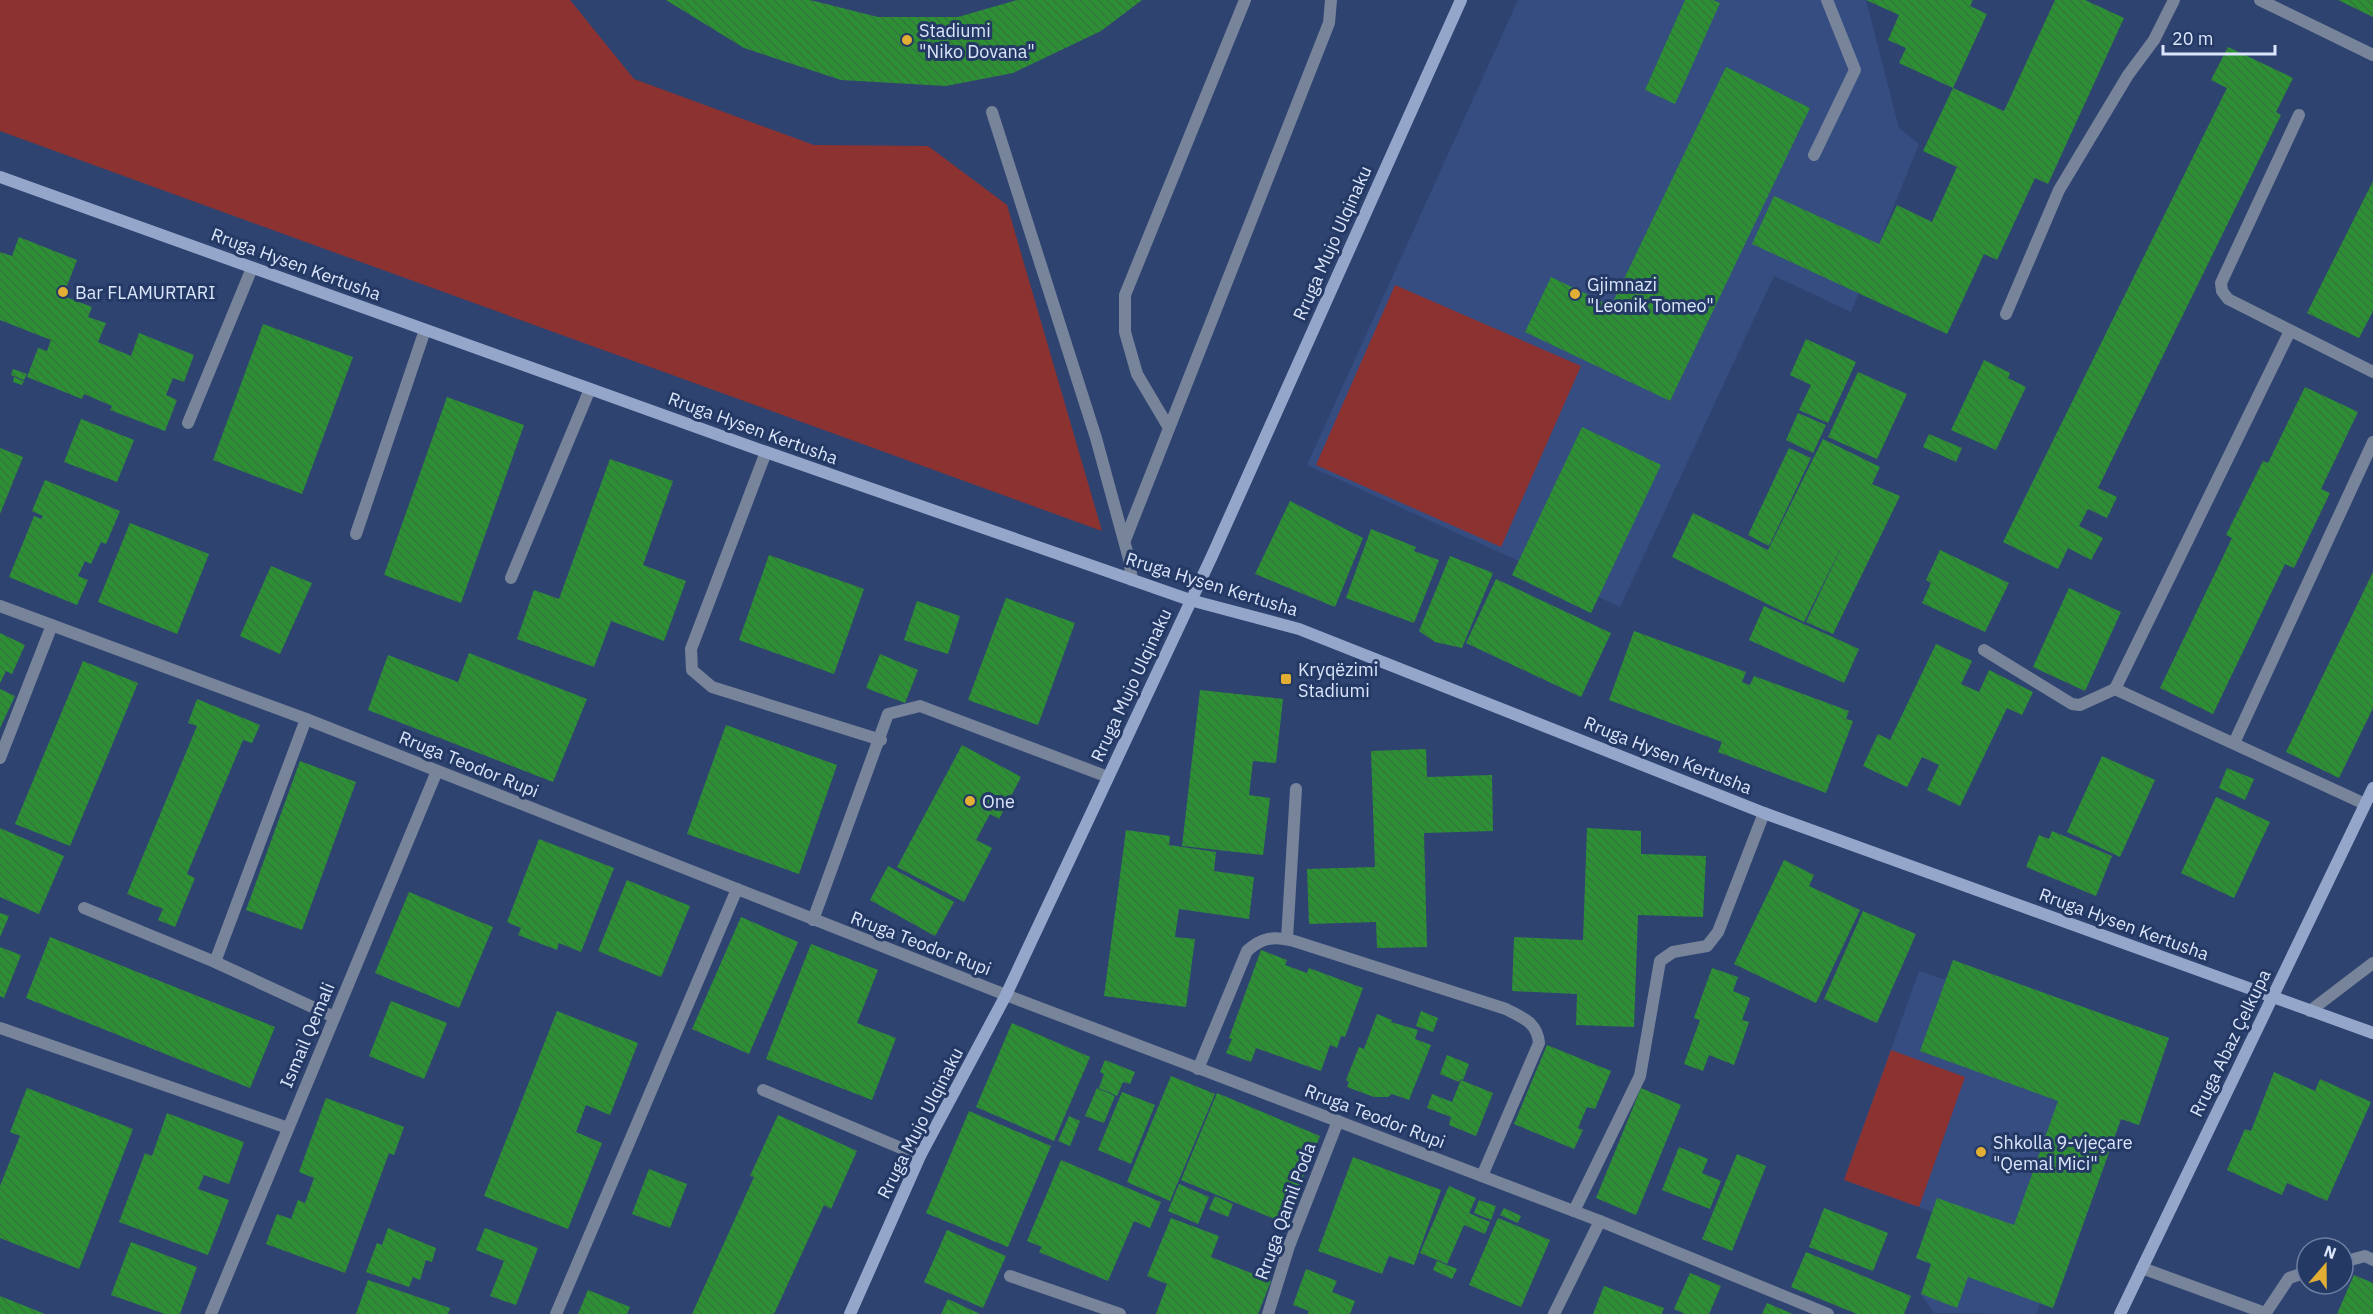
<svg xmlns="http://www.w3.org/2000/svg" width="2373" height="1314" viewBox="0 0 2373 1314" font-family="'IBM Plex Sans',sans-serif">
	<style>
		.built { fill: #354d81 }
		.park { fill: #8c3231 }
		.building { fill: url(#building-back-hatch) }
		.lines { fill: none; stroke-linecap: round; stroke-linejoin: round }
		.lane { stroke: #78849a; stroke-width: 12 }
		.street { stroke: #78849a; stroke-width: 12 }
		.secondary { stroke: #94a6ca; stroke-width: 12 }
		.poi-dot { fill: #e2af34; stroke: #253965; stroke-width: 2 }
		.labels { text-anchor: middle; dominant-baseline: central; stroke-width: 6; stroke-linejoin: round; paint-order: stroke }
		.poi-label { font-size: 18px; fill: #dbe6fc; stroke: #253965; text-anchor: start }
		.street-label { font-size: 18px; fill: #dbe6fc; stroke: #253965 }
	</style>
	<defs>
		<pattern id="building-back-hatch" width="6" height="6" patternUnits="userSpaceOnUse" patternTransform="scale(1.5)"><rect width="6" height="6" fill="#2e9035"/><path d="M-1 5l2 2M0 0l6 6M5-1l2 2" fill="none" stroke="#35763d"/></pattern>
	</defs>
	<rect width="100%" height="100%" fill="#2f4371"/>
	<g class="built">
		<polygon points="1518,0 1866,0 1899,128 1919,144 1851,312 1774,276 1620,607 1307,465"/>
		<polygon points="1953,960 2169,1038 2139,1125 2121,1119 2053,1308 2040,1304 2036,1314 1934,1313 1921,1294 1931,1264 1916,1258 1932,1212 1844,1180 1919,971 1946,980"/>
	</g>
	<g class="park">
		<polygon points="0,0 570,0 634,79 814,145 928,146 1007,205 1102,531 0,131"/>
		<polygon points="1395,285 1581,366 1501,547 1316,465"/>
		<polygon points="1891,1050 1965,1077 1919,1207 1844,1180"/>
	</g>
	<g class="building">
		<polygon points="666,0 810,0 878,17 958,17 1017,0 1142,0 1101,31 1013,73 946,86 841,80 744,48"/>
		<polygon points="1685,0 1713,0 1720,3 1675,104 1645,90"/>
		<polygon points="1866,0 1973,0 1970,6 1987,14 1953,88 2004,111 2055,0 2085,0 2124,18 2048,184 2035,178 1997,260 1984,254 1947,334 1752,244 1774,196 1879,244 1897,205 1932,222 1957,167 1923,151 1953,88 1899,63 1906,48 1888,40 1899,15"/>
		<polygon points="2338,0 2373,0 2373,17"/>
		<polygon points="2228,47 2293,78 2276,112 2281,115 2098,488 2117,497 2107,518 2088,509 2079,526 2103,538 2091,560 2068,548 2058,569 2003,542 2227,88 2211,80"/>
		<polygon points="1726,67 1810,108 1670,401 1525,332 1551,277 1611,306"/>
		<polygon points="2373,181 2373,311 2359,338 2307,313"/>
		<polygon points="19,237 77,260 63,296 92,307 88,317 106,323 98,342 131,356 139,333 194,355 184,382 173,378 166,395 177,400 165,431 110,410 112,406 84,394 82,399 27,377 38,348 47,351 51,340 0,320 0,252 12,256"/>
		<polygon points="263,324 353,357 302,494 213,460"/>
		<polygon points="1806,339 1856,362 1828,423 1799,410 1811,385 1790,375"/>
		<polygon points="1984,360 2010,373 2008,378 2026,387 1996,450 1951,430"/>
		<polygon points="13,369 27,374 24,380 11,375"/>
		<polygon points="1858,372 1907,394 1877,459 1828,437"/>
		<polygon points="14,377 24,381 22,385 13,382"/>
		<polygon points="2305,387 2358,412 2321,489 2330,493 2294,568 2285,564 2213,714 2160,688 2232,538 2226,535 2263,461 2268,463"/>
		<polygon points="447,397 524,425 461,603 384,575"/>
		<polygon points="1798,413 1826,425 1813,453 1786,440"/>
		<polygon points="81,419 134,440 117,482 64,462"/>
		<polygon points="1582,427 1661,465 1591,613 1512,575"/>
		<polygon points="1929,434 1962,448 1956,462 1923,447"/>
		<polygon points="1823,439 1880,467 1872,484 1900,496 1833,634 1806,622 1845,540 1804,622 1672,557 1693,513 1768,550"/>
		<polygon points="0,448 23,457 0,514"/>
		<polygon points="1789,448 1811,458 1769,546 1748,535"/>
		<polygon points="610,459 673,481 643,565 686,581 664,641 611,621 594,667 517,639 534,590 559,599"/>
		<polygon points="45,480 120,511 106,544 101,542 91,564 85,561 78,576 88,580 77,605 9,577 34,516 41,519 43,516 32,511"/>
		<polygon points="1290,501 1363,538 1335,607 1255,574"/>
		<polygon points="130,523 209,554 177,634 98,602"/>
		<polygon points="1371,529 1416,547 1414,551 1439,560 1414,623 1346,598"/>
		<polygon points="1940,550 2009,583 1985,632 1922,603 1931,583 1926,580"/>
		<polygon points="769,555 864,589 834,674 739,640"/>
		<polygon points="1450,556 1493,573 1462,648 1435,642 1419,631"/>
		<polygon points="271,566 312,583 280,654 240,636"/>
		<polygon points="2373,572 2373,708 2339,778 2286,752"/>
		<polygon points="1496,579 1611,633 1581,697 1466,643"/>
		<polygon points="2069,588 2121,612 2085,691 2033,667"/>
		<polygon points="1006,598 1075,623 1038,725 968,700"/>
		<polygon points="917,601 960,616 948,654 904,640"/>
		<polygon points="1764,606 1859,649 1844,683 1749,640"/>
		<polygon points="1634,631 1746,672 1742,682 1750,685 1754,676 1849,711 1846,719 1853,721 1826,793 1718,752 1722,742 1609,700"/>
		<polygon points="0,633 25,645 12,674 6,671 0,683"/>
		<polygon points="1936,644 1972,661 1961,684 1979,692 1989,670 2033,692 2022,715 2007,708 1960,806 1927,790 1939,765 1922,757 1907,787 1863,766 1878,734 1890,740"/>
		<polygon points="469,653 587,699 553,782 368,710 388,655 458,682"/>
		<polygon points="880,654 918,670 905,703 866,688"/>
		<polygon points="83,661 138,683 70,846 15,824"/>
		<polygon points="0,689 15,696 0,728"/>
		<polygon points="1200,690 1283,699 1276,763 1253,761 1249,795 1270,798 1263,855 1182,846"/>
		<polygon points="197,699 260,725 252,743 243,740 187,874 195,878 175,927 158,920 163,909 127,894 197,726 188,723"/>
		<polygon points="726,725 837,765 799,874 687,834"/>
		<polygon points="962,745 1021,777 999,819 990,814 976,840 992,848 964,902 897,867"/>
		<polygon points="1426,749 1427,777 1492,775 1493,831 1424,833 1427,947 1377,948 1376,922 1309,924 1307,869 1375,867 1371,751"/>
		<polygon points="2102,756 2155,780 2120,857 2067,832"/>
		<polygon points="300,761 356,782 302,930 246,910"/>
		<polygon points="2227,768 2254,779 2245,800 2219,788"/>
		<polygon points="2216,797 2270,822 2234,898 2181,873"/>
		<polygon points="0,828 64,856 39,914 0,897"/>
		<polygon points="1587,828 1641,831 1641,854 1706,856 1703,917 1638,915 1634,1027 1576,1025 1577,994 1512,991 1514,937 1583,940"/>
		<polygon points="1126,830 1170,836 1169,845 1216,852 1214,871 1254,877 1249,919 1179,909 1175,937 1195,939 1186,1007 1104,996"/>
		<polygon points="2052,831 2112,856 2096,896 2026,867 2039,835 2049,839"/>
		<polygon points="539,839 614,868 581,952 559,943 557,950 518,935 521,928 507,922"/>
		<polygon points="1784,860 1814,875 1809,886 1860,910 1816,1003 1734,964"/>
		<polygon points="888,866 954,902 935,936 870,900"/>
		<polygon points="627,880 690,906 661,977 598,951"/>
		<polygon points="409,892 493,927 459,1008 375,973"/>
		<polygon points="1863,911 1916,934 1877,1023 1824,999"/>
		<polygon points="0,913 9,916 0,937"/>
		<polygon points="741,917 798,942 749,1054 692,1029"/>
		<polygon points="50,937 275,1027 250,1088 26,998"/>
		<polygon points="811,944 878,970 857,1023 896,1038 872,1100 766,1059"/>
		<polygon points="0,947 21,955 4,998 0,996"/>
		<polygon points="1261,950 1287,960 1285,965 1307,973 1309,968 1363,988 1345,1037 1341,1036 1337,1048 1330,1045 1321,1071 1256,1048 1251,1062 1226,1053 1232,1039 1229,1038"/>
		<polygon points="1953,960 2169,1038 2139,1125 2121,1119 2053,1308 1968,1277 1957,1308 1921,1294 1931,1264 1916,1258 1937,1198 2014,1225 2058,1101 1920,1051"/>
		<polygon points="1712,968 1738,977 1733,991 1750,998 1742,1020 1749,1022 1734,1065 1709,1055 1703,1071 1684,1064 1700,1020 1694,1018"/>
		<polygon points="391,1001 447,1023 424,1079 369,1056"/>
		<polygon points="557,1011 638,1043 610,1115 586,1105 576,1132 602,1143 568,1229 484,1196"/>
		<polygon points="1421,1011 1438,1018 1433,1032 1416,1026"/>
		<polygon points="1377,1014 1392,1020 1391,1022 1418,1030 1415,1039 1431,1045 1409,1100 1392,1094 1388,1097 1374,1097 1347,1087 1349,1082 1346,1080 1359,1047 1364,1049"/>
		<polygon points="1012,1023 1090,1057 1054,1141 976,1107"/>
		<polygon points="1547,1045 1611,1071 1595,1109 1587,1107 1578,1128 1583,1130 1574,1149 1514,1124"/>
		<polygon points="1447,1055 1469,1064 1463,1080 1461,1079 1459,1082 1440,1074"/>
		<polygon points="1105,1060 1135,1072 1130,1084 1123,1082 1117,1096 1099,1088 1104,1074 1100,1072"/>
		<polygon points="2274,1072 2315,1091 2320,1079 2371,1102 2327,1201 2287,1183 2282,1195 2227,1170 2245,1129 2251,1131"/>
		<polygon points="1171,1076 1215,1094 1170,1201 1127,1182"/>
		<polygon points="1461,1080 1493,1093 1476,1136 1449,1125 1451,1117 1427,1108 1432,1094 1452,1102"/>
		<polygon points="27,1088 133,1129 79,1269 0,1238 0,1186 20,1136 10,1132"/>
		<polygon points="1097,1088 1115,1096 1104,1123 1085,1116"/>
		<polygon points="1641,1088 1681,1105 1636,1215 1596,1198"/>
		<polygon points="1122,1092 1155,1105 1131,1164 1098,1150"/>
		<polygon points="1217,1093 1320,1136 1284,1223 1181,1180"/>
		<polygon points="326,1098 404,1127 394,1155 389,1153 345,1273 266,1244 277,1214 291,1219 298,1200 305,1203 314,1178 299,1172"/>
		<polygon points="969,1111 1051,1146 1008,1247 926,1213"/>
		<polygon points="167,1113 244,1142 229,1184 204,1175 198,1189 229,1200 208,1255 119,1222 145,1153 152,1156"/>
		<polygon points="778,1115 857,1151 831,1209 824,1205 774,1314 692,1314 754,1177 750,1176"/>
		<polygon points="1069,1116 1080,1121 1070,1146 1058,1141"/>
		<polygon points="1679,1147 1708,1159 1702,1173 1721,1181 1710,1209 1662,1190"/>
		<polygon points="1737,1154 1766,1166 1732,1251 1702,1239"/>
		<polygon points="1353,1157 1441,1190 1414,1265 1389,1256 1382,1274 1318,1251"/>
		<polygon points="1061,1160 1161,1202 1150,1228 1134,1221 1108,1281 1039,1252 1042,1247 1027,1241"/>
		<polygon points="649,1169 687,1184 670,1228 632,1214"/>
		<polygon points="1179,1184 1209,1197 1198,1224 1168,1211"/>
		<polygon points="1449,1186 1476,1198 1469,1213 1490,1222 1485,1234 1464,1225 1447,1264 1420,1253"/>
		<polygon points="1215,1196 1233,1204 1228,1217 1209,1209"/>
		<polygon points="1479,1200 1496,1206 1491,1220 1474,1213"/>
		<polygon points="1504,1208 1521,1216 1518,1223 1500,1215"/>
		<polygon points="1824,1208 1888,1233 1873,1271 1809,1247"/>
		<polygon points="1171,1218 1219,1236 1211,1257 1271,1281 1258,1314 1156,1314 1167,1284 1147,1276"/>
		<polygon points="1498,1218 1550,1240 1521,1307 1469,1285"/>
		<polygon points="388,1228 436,1248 432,1262 426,1260 420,1280 413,1277 409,1287 366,1272 377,1243 382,1245"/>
		<polygon points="485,1228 538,1248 516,1305 490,1296 504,1261 476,1250"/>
		<polygon points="947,1230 1006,1256 983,1308 924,1282"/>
		<polygon points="131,1242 197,1267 180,1314 165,1314 111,1295"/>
		<polygon points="1806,1252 1911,1296 1904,1314 1857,1314 1791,1287"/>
		<polygon points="1437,1261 1457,1269 1452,1279 1433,1270"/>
		<polygon points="1306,1269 1337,1281 1332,1292 1355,1301 1350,1314 1308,1314 1309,1311 1293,1305"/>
		<polygon points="1690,1273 1721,1286 1709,1314 1685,1314 1674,1309"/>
		<polygon points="2354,1275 2373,1283 2373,1314 2337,1314"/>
		<polygon points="368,1280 450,1308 448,1314 356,1314"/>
		<polygon points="1604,1286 1664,1308 1662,1314 1593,1314"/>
		<polygon points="588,1290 630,1307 627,1314 578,1314"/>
		<polygon points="0,1296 45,1314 0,1314"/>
		<polygon points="948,1299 980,1314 941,1314"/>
		<polygon points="1767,1303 1793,1314 1762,1314"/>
	</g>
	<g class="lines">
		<g class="lane">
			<polyline points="992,112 1096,438 1129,559 1132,580"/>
			<polyline points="188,423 252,268"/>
			<polyline points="1169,428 1137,374 1125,332 1125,295 1245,0"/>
			<polyline points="356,534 425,330"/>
			<polyline points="1125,540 1329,23 1331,0"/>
			<polyline points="511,578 590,389"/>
			<polyline points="0,758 52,625"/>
			<polyline points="2310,1011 2373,963"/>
		</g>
		<g class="street">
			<polyline points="2260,0 2373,55"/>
			<polyline points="2299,115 2221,283 2222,291 2228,299 2373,372"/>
			<polyline points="1814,155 1855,70 1827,0"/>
			<polyline points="2006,314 2059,190 2128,75 2154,40 2174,0"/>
			<polyline points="766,452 691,649 692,670 712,687 881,740"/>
			<polyline points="0,606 306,719 1006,995 1600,1221 1828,1314"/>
			<polyline points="1984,650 2072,704 2080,705 2115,689 2365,804"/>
			<polyline points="2115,689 2290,331"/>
			<polyline points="2234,743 2373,442"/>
			<polyline points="84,908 215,962 334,1017"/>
			<polyline points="813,920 888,714 920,706 1108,777"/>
			<polyline points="1287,939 1296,789"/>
			<polyline points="215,962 306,719"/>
			<polyline points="0,1028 288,1128"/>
			<path d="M1198 1069 1247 951C1262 937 1274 936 1294 941L1506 1009C1523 1018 1537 1022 1539 1043L1482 1176"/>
			<polyline points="763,1090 920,1156"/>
			<polyline points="1574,1211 1640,1076 1660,961 1673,952 1707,946 1718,932 1764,813"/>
			<polyline points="2343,1262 2365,1256 2373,1260"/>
			<polyline points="2142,1268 2265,1313"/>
			<polyline points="1010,1276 1120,1314"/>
			<polyline points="211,1314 437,771"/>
			<polyline points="556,1314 737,889"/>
			<polyline points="1268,1314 1289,1246 1338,1121"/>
			<polyline points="1554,1314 1600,1221"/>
			<polyline points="2265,1314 2289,1278 2307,1272"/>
		</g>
		<g class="secondary">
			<polyline points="0,177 766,452 1190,600 1299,629 1764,813 2373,1033"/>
			<polyline points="850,1314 920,1156 1006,995 1212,556 1461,0"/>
			<polyline points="2120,1314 2373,788"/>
		</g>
	</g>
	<g class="poi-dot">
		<circle cx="907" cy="40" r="6"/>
		<circle cx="63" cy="292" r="6"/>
		<circle cx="1575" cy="294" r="6"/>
		<rect x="1280" y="673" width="12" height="12" rx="3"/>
		<circle cx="970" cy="801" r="6"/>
		<circle cx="1981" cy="1152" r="6"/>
	</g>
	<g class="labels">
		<g class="poi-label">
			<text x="919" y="30">Stadiumi<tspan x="919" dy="21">"Niko Dovana"</tspan></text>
			<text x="1587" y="284">Gjimnazi<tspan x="1587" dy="21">"Leonik Tomeo"</tspan></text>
			<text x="75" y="292">Bar FLAMURTARI</text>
			<text x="1298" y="669">Kryqëzimi<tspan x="1298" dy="21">Stadiumi</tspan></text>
			<text x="982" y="801">One</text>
			<text x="1993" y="1142">Shkolla 9-vjeçare<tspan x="1993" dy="21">"Qemal Mici"</tspan></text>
		</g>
		<g class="street-label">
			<text transform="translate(1332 243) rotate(-66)">Rruga Mujo Ulqinaku</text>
			<text transform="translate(296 264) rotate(20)">Rruga Hysen Kertusha</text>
			<text transform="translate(753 428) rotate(20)">Rruga Hysen Kertusha</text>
			<text transform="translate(1212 584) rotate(17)">Rruga Hysen Kertusha</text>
			<text transform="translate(1131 685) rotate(-65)">Rruga Mujo Ulqinaku</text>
			<text transform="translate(1668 755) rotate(22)">Rruga Hysen Kertusha</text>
			<text transform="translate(469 764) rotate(22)">Rruga Teodor Rupi</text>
			<text transform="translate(2124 924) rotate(20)">Rruga Hysen Kertusha</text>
			<text transform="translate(921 943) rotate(21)">Rruga Teodor Rupi</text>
			<text transform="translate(307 1035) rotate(-67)">Ismail Qemali</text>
			<text transform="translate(2230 1043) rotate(-64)">Rruga Abaz Çelkupa</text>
			<text transform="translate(1375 1116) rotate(21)">Rruga Teodor Rupi</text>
			<text transform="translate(920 1123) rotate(-63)">Rruga Mujo Ulqinaku</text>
			<text transform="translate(1285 1211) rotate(-70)">Rruga Qamil Poda</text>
		</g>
	</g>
	<g transform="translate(2325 1266) rotate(20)"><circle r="28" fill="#253965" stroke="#6e7ea1" stroke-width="1.5"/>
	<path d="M0-4.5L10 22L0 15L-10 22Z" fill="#e2af34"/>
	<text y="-9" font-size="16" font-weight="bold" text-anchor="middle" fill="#dbe6fc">N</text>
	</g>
	<path d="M2163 45v9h112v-9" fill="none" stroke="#dbe6fc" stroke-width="3"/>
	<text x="2172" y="45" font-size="18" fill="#dbe6fc" stroke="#253965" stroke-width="4.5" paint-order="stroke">20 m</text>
</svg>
